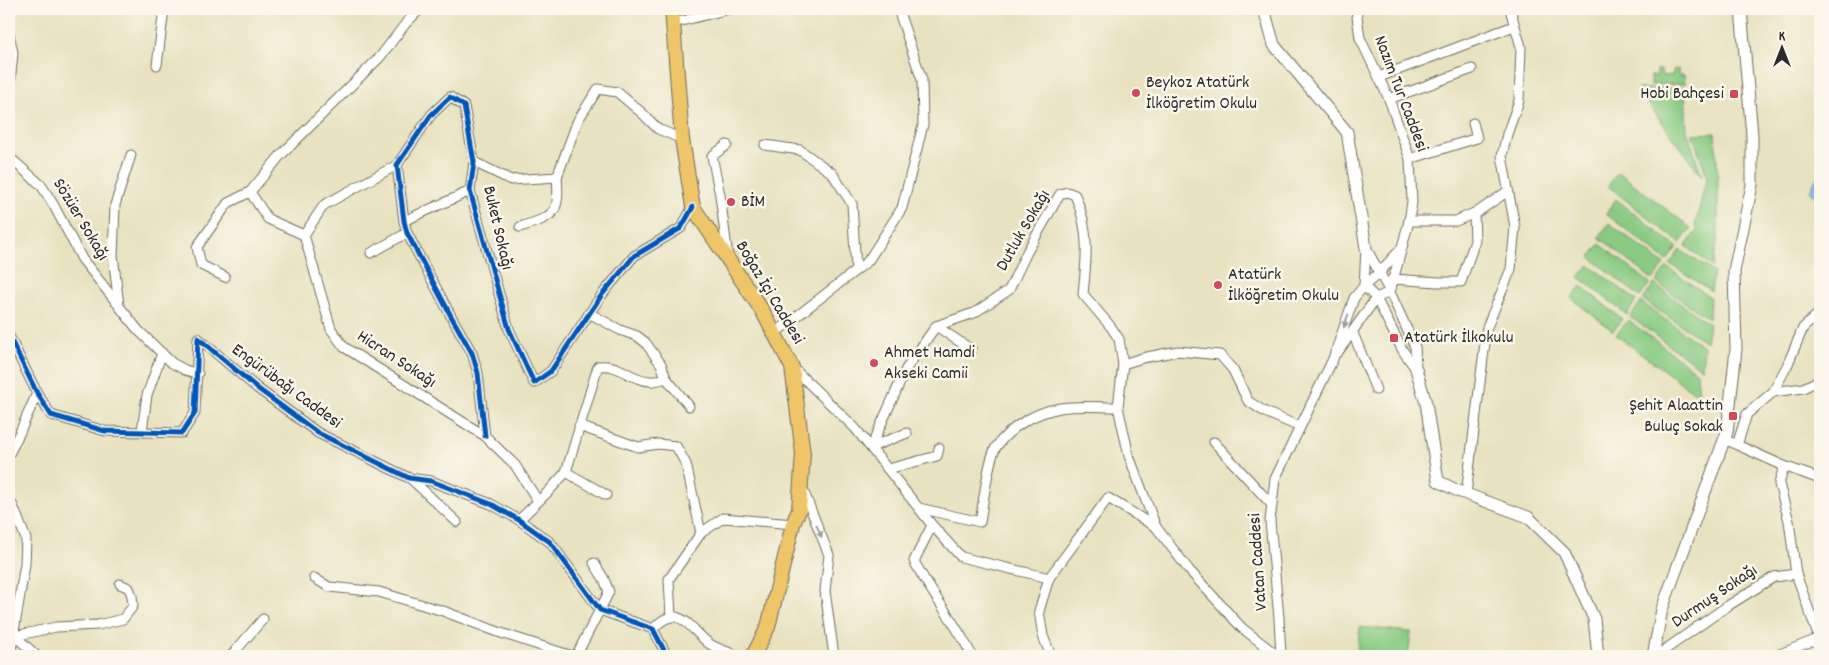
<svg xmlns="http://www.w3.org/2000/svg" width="1829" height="665" viewBox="0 0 1829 665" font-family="Dekko,sans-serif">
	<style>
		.green { fill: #89cb83; stroke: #5a7b57 }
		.water { fill: #81bbf3; stroke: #56738f }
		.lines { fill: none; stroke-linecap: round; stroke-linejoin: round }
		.minor-casing { stroke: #6d6b5f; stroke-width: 11 }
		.tertiary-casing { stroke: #6d6b5f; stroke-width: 13 }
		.primary-casing { stroke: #6d6b5f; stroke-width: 16 }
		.minor { stroke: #fff; stroke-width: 9 }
		.tertiary { stroke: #fff; stroke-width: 11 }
		.primary { stroke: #eec569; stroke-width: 14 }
		.cycleway-casing { stroke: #fbf7ec; stroke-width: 8 }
		.cycleway { stroke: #0057b8; stroke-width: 5 }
		.oneway { fill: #a0a0a0 }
		.poi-dot { fill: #d1495b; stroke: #fbf7ec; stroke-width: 2 }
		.labels { text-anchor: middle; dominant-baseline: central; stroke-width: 5; stroke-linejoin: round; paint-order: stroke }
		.poi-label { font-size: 18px; fill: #2b2b2b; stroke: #fbf7ec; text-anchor: start }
		.street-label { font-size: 18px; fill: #2b2b2b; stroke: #fbf7ec }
	</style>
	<rect width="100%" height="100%" fill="#fbf7ec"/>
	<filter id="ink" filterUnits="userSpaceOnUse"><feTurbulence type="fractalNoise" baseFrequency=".02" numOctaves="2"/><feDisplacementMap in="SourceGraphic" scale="10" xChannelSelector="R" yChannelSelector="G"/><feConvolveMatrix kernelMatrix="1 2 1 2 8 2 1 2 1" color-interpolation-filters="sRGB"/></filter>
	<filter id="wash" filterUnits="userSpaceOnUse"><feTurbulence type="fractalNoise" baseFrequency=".0096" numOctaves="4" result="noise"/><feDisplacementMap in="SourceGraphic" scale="20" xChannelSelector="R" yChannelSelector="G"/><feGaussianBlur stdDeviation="1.12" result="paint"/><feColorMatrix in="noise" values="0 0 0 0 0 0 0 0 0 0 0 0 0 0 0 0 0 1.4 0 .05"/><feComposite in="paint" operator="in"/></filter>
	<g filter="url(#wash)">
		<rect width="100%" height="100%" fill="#e8e2c0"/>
		<g class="green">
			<polygon points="1678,69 1678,75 1684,75 1685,84 1651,85 1651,76 1657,76 1657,70 1661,70 1662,76 1673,75 1673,70"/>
			<polygon points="1685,88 1687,131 1702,176 1637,89"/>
			<polygon points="1715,133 1718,177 1718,236 1713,267 1686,246 1697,230 1695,226 1707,176 1692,134"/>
			<polygon points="1618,172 1691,228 1680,243 1608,186"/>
			<polygon points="1616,199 1677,247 1667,261 1606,214"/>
			<polygon points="1609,223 1664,264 1653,280 1599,237"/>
			<polygon points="1600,244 1650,283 1640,297 1590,257"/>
			<polygon points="1680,250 1714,272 1711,291 1670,264"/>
			<polygon points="1589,265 1636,300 1627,315 1579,277"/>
			<polygon points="1667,267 1710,297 1709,319 1656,282"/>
			<polygon points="1654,284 1709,324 1706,342 1643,300"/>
			<polygon points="1581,286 1622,319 1613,331 1571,298"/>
			<polygon points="1641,302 1704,347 1702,369 1630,317"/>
			<polygon points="1628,320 1697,372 1699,396 1616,335"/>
			<polygon points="1360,627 1411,632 1408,656 1357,652"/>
		</g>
		<polygon class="water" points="1820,175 1820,196 1816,198 1810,191 1815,180"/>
	</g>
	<g filter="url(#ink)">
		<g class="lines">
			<g class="minor-casing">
				<g id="minor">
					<polyline points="674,23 729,9"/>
					<polyline points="9,34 13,53 9,93"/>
					<polyline points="157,65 164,9"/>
					<polyline points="1379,77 1514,26"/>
					<polyline points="1389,99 1472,69"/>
					<polyline points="727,145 712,156 720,195 728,257"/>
					<polyline points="765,145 800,150 832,173 852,204 856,270"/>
					<polyline points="131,155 115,205 113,255 119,306 138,330 172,363 185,370 198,374"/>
					<polyline points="9,157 41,185 53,204 82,259 117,303"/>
					<polyline points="1410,159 1477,138 1473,123"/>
					<polyline points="474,162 511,180 557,177 578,120 598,89 617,92 642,113 658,129 682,139"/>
					<polyline points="397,165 324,205 304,235 331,329 344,347 485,436 515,465 538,501"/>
					<polyline points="404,221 470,191"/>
					<polyline points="1409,221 1456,221 1479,211 1508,191"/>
					<path d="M520 227C555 216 560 214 557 177"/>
					<polyline points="304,235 268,219 250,192 280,156 380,57 406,23 420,9"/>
					<polyline points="1366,248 1364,286 1376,298 1403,351 1416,369"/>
					<polyline points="1366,248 1390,292 1415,347 1416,369"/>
					<polyline points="371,253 407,233"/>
					<polyline points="225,277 201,265 197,247 228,203 250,192"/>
					<polyline points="1392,279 1438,282 1461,282 1475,241 1474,213"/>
					<polyline points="936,326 972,350"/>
					<polyline points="1353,333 1376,390"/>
					<polyline points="774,334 868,261 902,208 923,125 922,80 898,9"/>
					<polyline points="9,336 37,393 51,415 105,431 182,433 195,413 198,338 257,388 318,433 409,478 431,481 491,504 519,520 550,542 600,610 653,629 667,656"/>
					<polyline points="1338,352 1376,298 1390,292 1409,221 1412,202 1410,159 1389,99 1360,38 1356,9"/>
					<polyline points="792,367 855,428 932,525 961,557 1049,578 1108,498 1156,527 1189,570 1242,628 1278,656"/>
					<polyline points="666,378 689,406"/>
					<polyline points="1773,392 1787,366 1803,328 1820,312"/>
					<polyline points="1118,407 1129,456 1156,527"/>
					<polyline points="579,426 638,447 658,444 676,446 686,464 701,533"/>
					<polyline points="142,431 147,395 162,353"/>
					<polyline points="485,436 478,373 472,353 451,316 407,233 404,221 397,165 431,115 450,97 464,106 474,162 470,191 509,329 534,383 551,371 601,296 634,256 681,228 693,207"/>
					<polyline points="1724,439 1784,466 1820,479"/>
					<polyline points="1214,442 1272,505"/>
					<polyline points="1737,445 1747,414 1773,392 1803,388 1820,380"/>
					<path d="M871 447 906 369 936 326 974 313 1009 290 1027 252 1060 194 1067 192 1075 195C1090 230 1087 257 1083 294L1111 327 1119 339 1123 364"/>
					<polyline points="871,447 907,433"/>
					<polyline points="9,454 20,432 37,393"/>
					<polyline points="1784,466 1779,484 1789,521 1796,574 1819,638"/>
					<polyline points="888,469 937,456 939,448"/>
					<polyline points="566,472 606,495"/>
					<polyline points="410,478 457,522"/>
					<polyline points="803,490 829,555 825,591 834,656"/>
					<polyline points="1466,494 1487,327 1511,269 1515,227 1502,156 1507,134 1519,101 1521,47 1510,9"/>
					<polyline points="9,501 13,506 26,539 25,564 10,656"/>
					<path d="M919 508 980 522C983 505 988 460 996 447 1010 427 1036 412 1060 408 1079 405 1099 407 1118 407L1123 364 1142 358 1178 351 1220 355 1233 370 1248 401 1265 412 1300 427"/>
					<path d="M519 520 549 491 566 472 598 366C620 363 630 380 650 381 655 382 661 379 666 378L661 364 645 342 637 336 620 330 589 313"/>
					<path d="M932 525 914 561C931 594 956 622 972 656"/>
					<polyline points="314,578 329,587 379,592 443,611 501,633 572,656"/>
					<polyline points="1049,578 1039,611 1043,636 1051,656"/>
					<polyline points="671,617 669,579 701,533 723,518 793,524"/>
					<path d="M653 629C678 602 688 626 707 642 715 649 729 652 739 656"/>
					<polyline points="15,636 56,627 98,625 123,619 133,606 132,596 129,588 120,584"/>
					<polyline points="15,636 37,656"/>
					<polyline points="231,656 263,619"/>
					<polyline points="576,656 609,592 604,579 594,563"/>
					<polyline points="1281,656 1279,618 1270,521 1275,479 1333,359 1354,298 1364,286 1379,273 1400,250"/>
					<polyline points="1656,656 1726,607 1774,577 1796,574"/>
					<polyline points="1775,656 1820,638"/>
				</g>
			</g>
			<g class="tertiary-casing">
				<g id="tertiary">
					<polyline points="1264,9 1274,45 1347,132 1366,248"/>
					<polyline points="1416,369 1426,403 1438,481 1458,491 1528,517 1564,552 1594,619 1598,656"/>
					<polyline points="1653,656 1662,609 1727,432 1736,349 1734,271 1752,185 1752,135 1741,9"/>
				</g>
			</g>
			<g class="primary-casing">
				<polyline id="primary" points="672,9 682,139 693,207 763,312 792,367 803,454 799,510 793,524 768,627 753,656"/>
			</g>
			<use href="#minor" class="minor"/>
			<use href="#tertiary" class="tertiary"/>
			<use href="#primary" class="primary"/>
			<g class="cycleway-casing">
				<g id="cycleway">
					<polyline points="9,336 37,393 51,415 105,431 182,433 195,413 198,338 257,388 318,433 409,478 431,481 491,504 519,520 550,542 600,610 653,629 667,656"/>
					<polyline points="485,436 478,373 472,353 451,316 407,233 404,221 397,165 431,115 450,97 464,106 474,162 470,191 509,329 534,383 551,371 601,296 634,256 681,228 693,207"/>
				</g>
			</g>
			<use href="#cycleway" class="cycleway"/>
		</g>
		<defs><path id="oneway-solid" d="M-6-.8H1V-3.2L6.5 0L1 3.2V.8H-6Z" transform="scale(1.25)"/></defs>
		<g class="oneway">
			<use href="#oneway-solid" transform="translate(1346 321) rotate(109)"/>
			<use href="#oneway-solid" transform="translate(819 531) rotate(68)"/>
		</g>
	</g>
	<g class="poi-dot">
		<circle cx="1136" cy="93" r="5"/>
		<rect x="1729" y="89" width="10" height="10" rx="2.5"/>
		<circle cx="731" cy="202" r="5"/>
		<circle cx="1218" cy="285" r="5"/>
		<rect x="1389" y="333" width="10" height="10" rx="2.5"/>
		<circle cx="874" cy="363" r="5"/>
		<rect x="1728" y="411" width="10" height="10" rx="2.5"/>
	</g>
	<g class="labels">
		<g class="poi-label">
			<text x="1146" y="83">Beykoz Atatürk<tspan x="1146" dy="21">İlköğretim Okulu</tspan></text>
			<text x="1724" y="94" text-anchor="end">Hobi Bahçesi</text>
			<text x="741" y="202">BİM</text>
			<text x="1228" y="275">Atatürk<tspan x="1228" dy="21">İlköğretim Okulu</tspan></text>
			<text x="1404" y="338">Atatürk İlkokulu</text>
			<text x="884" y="353">Ahmet Hamdi<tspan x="884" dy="21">Akseki Camii</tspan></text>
			<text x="1723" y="406" text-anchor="end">Şehit Alaattin<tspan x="1723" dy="21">Buluç Sokak</tspan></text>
		</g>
		<g class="street-label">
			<text transform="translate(1400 94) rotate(69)">Nazım Tur Caddesi</text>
			<text transform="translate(80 220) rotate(59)">Sözüer Sokağı</text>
			<text transform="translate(497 228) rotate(77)">Buket Sokağı</text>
			<text transform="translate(1024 231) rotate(-60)">Dutluk Sokağı</text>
			<text transform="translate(769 293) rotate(59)">Boğaz İçi Caddesi</text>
			<text transform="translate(396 360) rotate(33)">Hicran Sokağı</text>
			<text transform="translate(286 387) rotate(36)">Engürübağı Caddesi</text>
			<text transform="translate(1259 562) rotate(-94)">Vatan Caddesi</text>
			<text transform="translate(1715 597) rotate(-34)">Durmuş Sokağı</text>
		</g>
	</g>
	<rect width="1829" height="665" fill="none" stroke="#fbf7ec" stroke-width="30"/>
	<g transform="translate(1782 48)" stroke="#fbf7ec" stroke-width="4" paint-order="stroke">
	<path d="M0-4L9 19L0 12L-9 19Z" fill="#2b2b2b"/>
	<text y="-8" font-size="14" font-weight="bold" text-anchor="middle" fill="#2b2b2b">K</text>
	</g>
</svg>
